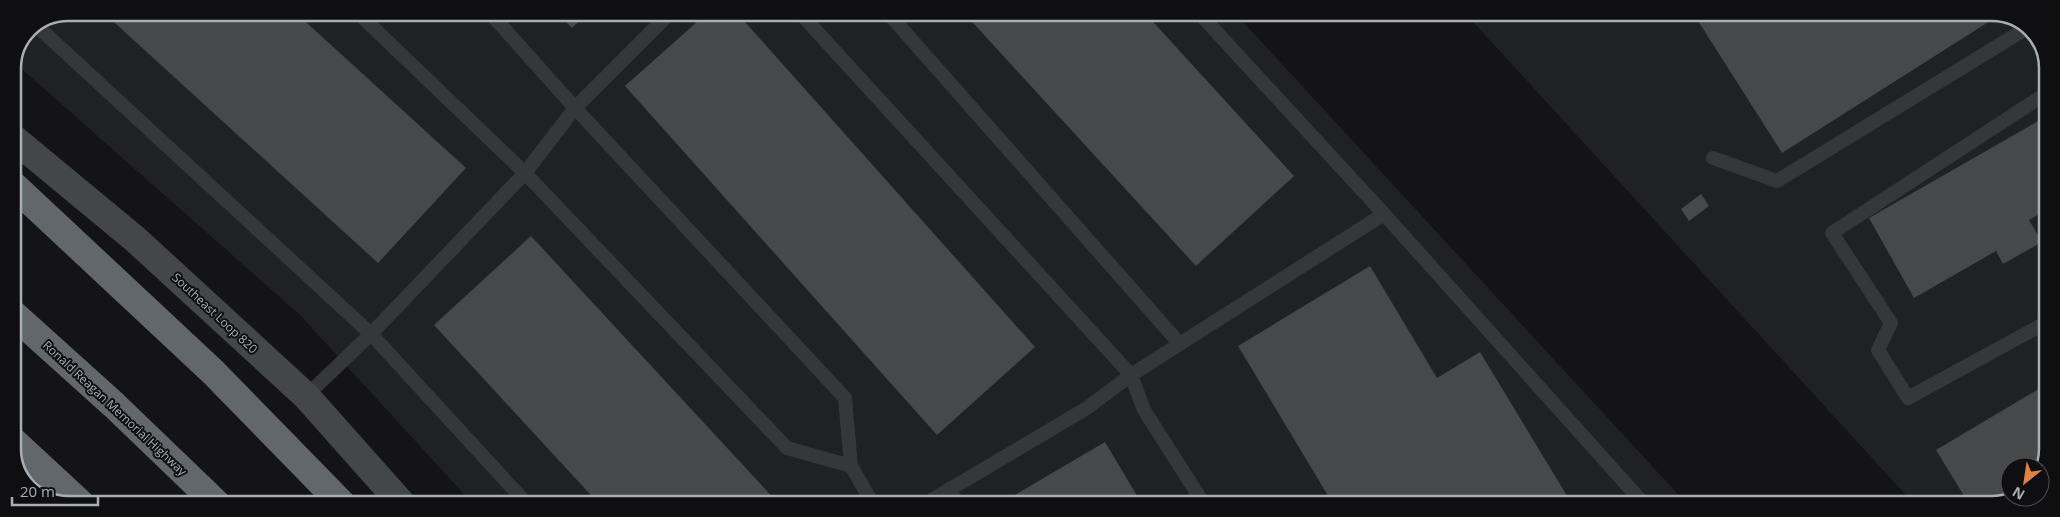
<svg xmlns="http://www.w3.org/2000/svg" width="2060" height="517" viewBox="0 0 2060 517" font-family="'Open Sans',sans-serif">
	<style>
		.built { fill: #202122 }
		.building { fill: #46484a }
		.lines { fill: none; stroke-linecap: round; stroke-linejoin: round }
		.lane { stroke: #35373a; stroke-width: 14 }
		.secondary { stroke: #44474a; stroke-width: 28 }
		.highway { stroke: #62676b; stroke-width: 28 }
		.labels { text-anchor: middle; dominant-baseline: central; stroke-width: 4; stroke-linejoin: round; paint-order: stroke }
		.street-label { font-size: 12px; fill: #a7afb4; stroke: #0f0f11 }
		.rim { fill: none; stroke: #a7afb4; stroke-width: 2.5 }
	</style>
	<rect width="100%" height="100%" fill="#141416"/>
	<g class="built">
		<polygon points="69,13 1235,13 1687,504 473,504 300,315 15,63 29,29"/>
		<polygon points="1465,13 2003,14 2033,31 2047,65 2046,460 2040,470 2040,467 2010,467 2010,497 2013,497 1992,504 1914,504"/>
	</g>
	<g class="building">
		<polygon points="104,13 296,13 466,168 378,263"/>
		<polygon points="557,13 588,13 572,28"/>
		<polygon points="707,13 737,13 1035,347 937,435 625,86"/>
		<polygon points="964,13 1145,13 1294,176 1196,266"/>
		<polygon points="1693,13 2001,14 1782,153"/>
		<polygon points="2047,116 2047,210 2029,220 2042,242 2003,264 1996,251 1914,298 1869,218"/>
		<polygon points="1701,194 1709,206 1689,221 1681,209"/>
		<polygon points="531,236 779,504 599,504 434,325"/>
		<polygon points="1370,266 1437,378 1480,352 1572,504 1333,504 1238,346"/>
		<polygon points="2047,384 2046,460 2040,470 2040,467 2010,467 2010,498 1992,504 1969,504 1936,450"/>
		<polygon points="1105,442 1142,504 1018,504 1013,496"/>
	</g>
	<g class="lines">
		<g class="lane">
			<polyline points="490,13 575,108 670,13"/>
			<polyline points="800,13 1131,375 1144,410 1204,504"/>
			<polyline points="888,13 1180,344"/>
			<polyline points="1199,13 1384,214 1644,504"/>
			<polyline points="37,26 371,334 527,504"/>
			<polyline points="1713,158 1777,181 2027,28"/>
			<polyline points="2047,322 1908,398 1878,350 1891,323 1832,233 2047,93"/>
			<polyline points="306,396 371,334 525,173 358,13"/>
			<polyline points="851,466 845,398 575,108 525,173 787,448 851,466 873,504"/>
			<polyline points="949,489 958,504"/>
			<polyline points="925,504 1087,408 1131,375 1384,214"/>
		</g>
		<polyline class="secondary" points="13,138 135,239 306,396 402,504"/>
		<g class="highway">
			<polyline points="13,185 213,372 342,504"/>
			<polyline points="13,314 114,405 216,503"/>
			<polyline points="13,441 80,503"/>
		</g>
	</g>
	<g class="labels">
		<g class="street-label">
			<text transform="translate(215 313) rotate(43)">Southeast Loop 820</text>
			<text transform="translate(115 408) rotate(43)">Ronald Reagan Memorial Highway</text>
		</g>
	</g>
	<path d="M0 0H2060V517H0ZM68 21H1992A47 47 0 0 1 2039 68V449A47 47 0 0 1 1992 496H68A47 47 0 0 1 21 449V68A47 47 0 0 1 68 21Z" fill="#0f0f11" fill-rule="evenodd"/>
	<path class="rim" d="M68 21H1992A47 47 0 0 1 2039 68V449A47 47 0 0 1 1992 496H68A47 47 0 0 1 21 449V68A47 47 0 0 1 68 21Z"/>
	<g transform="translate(2025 482) rotate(210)"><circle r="24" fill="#0f0f11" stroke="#4c4f52"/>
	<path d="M0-4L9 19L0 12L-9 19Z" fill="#df8143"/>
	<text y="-8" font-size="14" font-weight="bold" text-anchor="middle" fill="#a7afb4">N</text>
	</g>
	<path d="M12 497v8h86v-8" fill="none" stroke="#a7afb4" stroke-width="2.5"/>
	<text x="20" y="497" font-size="15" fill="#a7afb4" stroke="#0f0f11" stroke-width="4" paint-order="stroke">20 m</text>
</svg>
